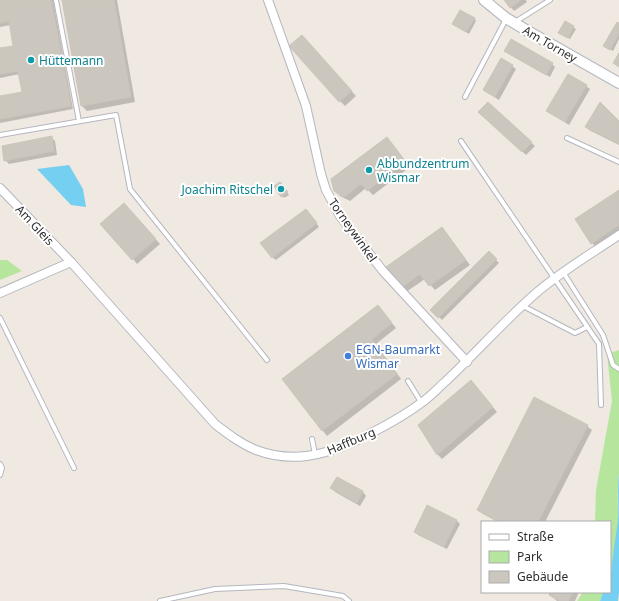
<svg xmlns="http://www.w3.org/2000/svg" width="619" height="601" viewBox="0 0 619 601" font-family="'Noto Sans',sans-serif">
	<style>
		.green { fill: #b6e59e }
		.water { fill: #75cff0 }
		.shadow { fill: #0003 }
		.building { fill: #cbc7bf; stroke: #cbc5ba }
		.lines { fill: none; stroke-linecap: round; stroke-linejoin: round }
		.service-casing { stroke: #b4b7c1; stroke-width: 6 }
		.minor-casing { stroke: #b4b7c1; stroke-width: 10 }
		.tertiary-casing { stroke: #b4b7c1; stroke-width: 12 }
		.service { stroke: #fff; stroke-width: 4 }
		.minor { stroke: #fff; stroke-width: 8 }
		.tertiary { stroke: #fff; stroke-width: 10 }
		.culture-dot { fill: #0f9aa8; stroke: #fff; stroke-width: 1.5 }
		.shop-dot { fill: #3f7fe0; stroke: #fff; stroke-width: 1.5 }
		.labels { text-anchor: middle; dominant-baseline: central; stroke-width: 4; stroke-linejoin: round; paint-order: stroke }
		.street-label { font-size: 12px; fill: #2e2e2e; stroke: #fff }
		.culture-label { font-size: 12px; fill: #0d838f; stroke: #fff; text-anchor: start }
		.shop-label { font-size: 12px; fill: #366cbe; stroke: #fff; text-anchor: start }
	</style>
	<rect width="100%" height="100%" fill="#efe9e1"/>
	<g class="green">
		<polygon points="0,260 7,260 22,271 0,280"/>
		<path d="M619 350V473C617 488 618 502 618 517 618 535 614 554 610 572V522H595L596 490 612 401 607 354Z"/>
		<polygon points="583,592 603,592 600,601 577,601"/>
	</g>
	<g class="water">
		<polygon points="69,165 83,189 86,207 71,205 37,169"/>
		<path d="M619 473V592L618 601H600L603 592H610C610 568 615 545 618 520 619 505 617 489 619 473Z"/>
	</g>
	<g class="shadow">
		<polygon points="0,0 53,0 73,109 0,123 0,97 23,93 20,74 0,78 0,49 14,47 10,25 0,27"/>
		<polygon points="63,0 117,0 135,102 87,111 82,106"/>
		<polygon points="505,0 526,0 527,2 514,11"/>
		<polygon points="474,18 476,21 469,34 453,24"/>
		<polygon points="565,22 576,29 570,39 562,35"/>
		<polygon points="619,24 619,39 613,51 607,48"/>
		<polygon points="306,41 356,96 345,106 340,101"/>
		<polygon points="506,50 552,64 555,67 550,77 509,54"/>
		<polygon points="512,66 516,69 499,100 488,93 485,90"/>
		<polygon points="586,86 590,89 569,125 548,111"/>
		<polygon points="488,103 535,146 526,155 480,112"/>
		<polygon points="619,122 619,145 589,130 586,126"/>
		<polygon points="51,137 55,141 57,155 9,164 5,160"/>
		<polygon points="387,138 410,167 373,195 366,188 350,201 340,196 335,191"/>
		<polygon points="282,185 289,195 284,198 282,196"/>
		<polygon points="619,191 619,231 595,246 592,243"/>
		<polygon points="129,209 160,244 137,264 133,259"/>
		<polygon points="309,213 319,227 276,260 272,257"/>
		<polygon points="442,228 470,265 435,290 425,279 406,292 402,287"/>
		<polygon points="489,253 499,263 442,320 432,310"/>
		<polygon points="378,306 396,328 376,344 401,379 327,436 283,379"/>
		<polygon points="475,386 497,412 442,459 437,454"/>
		<polygon points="587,426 592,430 545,522 498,522 483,514 478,510"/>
		<polygon points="338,478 363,492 366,496 360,506 335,492 332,488"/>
		<polygon points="457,521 460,524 447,549 418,535 415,531"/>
		<polygon points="551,592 579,592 575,601 557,601 550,595"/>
	</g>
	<g class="building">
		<polygon points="0,0 51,0 71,106 0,119 0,96 22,92 18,71 0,74 0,48 13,46 9,21 0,23"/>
		<polygon points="62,0 114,0 131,97 81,106"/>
		<polygon points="504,0 521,0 510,8"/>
		<polygon points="460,10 475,18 466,32 452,24"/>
		<polygon points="565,21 574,26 568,38 558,33"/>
		<polygon points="617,22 619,23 619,34 610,50 603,46"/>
		<polygon points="302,35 352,91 339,102 289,46"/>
		<polygon points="511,39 553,63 546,75 504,51"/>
		<polygon points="619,53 619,67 613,63"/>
		<polygon points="501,58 513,65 495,97 483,90"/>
		<polygon points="568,74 587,85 565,122 546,111"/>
		<polygon points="488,102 532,142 522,152 478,112"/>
		<polygon points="600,102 619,121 619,144 585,127"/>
		<polygon points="52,136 54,151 4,161 2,146"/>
		<polygon points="387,137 406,162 367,191 361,184 344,197 334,191 331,179"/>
		<polygon points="280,182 288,192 281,197 274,186"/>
		<polygon points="619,190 619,225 591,244 575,219"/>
		<polygon points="124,203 156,239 132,260 100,224"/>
		<polygon points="306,209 317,223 272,258 260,243"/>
		<polygon points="442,227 466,260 429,286 420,274 401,288 386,267"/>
		<polygon points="489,251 497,259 438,318 430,310"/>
		<polygon points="378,305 392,323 372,339 397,374 322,431 282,379"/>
		<polygon points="471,380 493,407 437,455 418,425"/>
		<polygon points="534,397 588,425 538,522 500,522 477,510"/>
		<polygon points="337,477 363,491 357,503 330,488"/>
		<polygon points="427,505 457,520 444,547 414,532"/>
		<polygon points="550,592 573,592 568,601 560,601 549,595"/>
	</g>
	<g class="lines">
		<g class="service-casing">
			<g id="service">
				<polyline points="56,0 79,121"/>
				<polyline points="515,22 550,0"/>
				<polyline points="465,97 503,25 506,18"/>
				<polyline points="0,135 116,115 130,189 267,360"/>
				<polyline points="567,138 619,162"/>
				<polyline points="461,141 599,344 601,405"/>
				<polyline points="563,272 603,335 613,365 619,369"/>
				<polyline points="523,306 575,333 587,327"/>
				<polyline points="0,318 74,468"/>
				<polyline points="408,381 421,402"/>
				<polyline points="312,439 315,454"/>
				<polyline points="0,464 2,468 0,475"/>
				<polyline points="160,601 215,589 284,586 343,596 349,601"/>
			</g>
		</g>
		<g class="minor-casing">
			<g id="minor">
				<polyline points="268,0 306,106 321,174 326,190 340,216 383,271 467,362"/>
				<path d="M0 188 71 262 215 424C228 434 241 444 256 450 291 463 323 456 355 441 378 430 401 418 421 403 430 397 438 388 446 381 476 353 504 321 535 294 560 272 591 254 619 235"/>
				<polyline points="0,293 71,262"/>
			</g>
		</g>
		<g class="tertiary-casing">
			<polyline id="tertiary" points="484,0 506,18 526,30 619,83"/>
		</g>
		<use href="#service" class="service"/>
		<use href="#minor" class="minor"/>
		<use href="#tertiary" class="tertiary"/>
	</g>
	<g class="culture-dot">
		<circle cx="31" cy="60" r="4"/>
		<circle cx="369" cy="170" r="4"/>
		<circle cx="281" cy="189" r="4"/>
	</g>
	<circle class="shop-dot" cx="348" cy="356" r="4"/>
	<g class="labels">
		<g class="street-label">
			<text transform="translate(550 44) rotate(30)">Am Torney</text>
			<text transform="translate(35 225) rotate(47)">Am Gleis</text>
			<text transform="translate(353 230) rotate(55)">Torneywinkel</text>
			<text transform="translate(351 441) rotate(-23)">Haffburg</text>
		</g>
		<g class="culture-label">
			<text x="39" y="60">Hüttemann</text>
			<text x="377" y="163">Abbundzentrum<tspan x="377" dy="14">Wismar</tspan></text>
			<text x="273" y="189" text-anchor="end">Joachim Ritschel</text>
		</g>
		<g class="shop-label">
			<text x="356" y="349">EGN-Baumarkt<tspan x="356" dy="14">Wismar</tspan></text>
		</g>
	</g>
	<rect x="481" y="521" width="130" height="72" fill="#ffffff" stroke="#ababab"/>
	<rect x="489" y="534" width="20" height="6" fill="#ffffff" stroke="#ababab"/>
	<text x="517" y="541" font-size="12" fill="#2e2e2e">Straße</text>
	<rect x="489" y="551" width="20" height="12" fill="#b6e59e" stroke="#ababab"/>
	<text x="517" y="561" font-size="12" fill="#2e2e2e">Park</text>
	<rect x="489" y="571" width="20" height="12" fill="#cbc7bf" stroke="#ababab"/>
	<text x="517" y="581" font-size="12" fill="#2e2e2e">Gebäude</text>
</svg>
